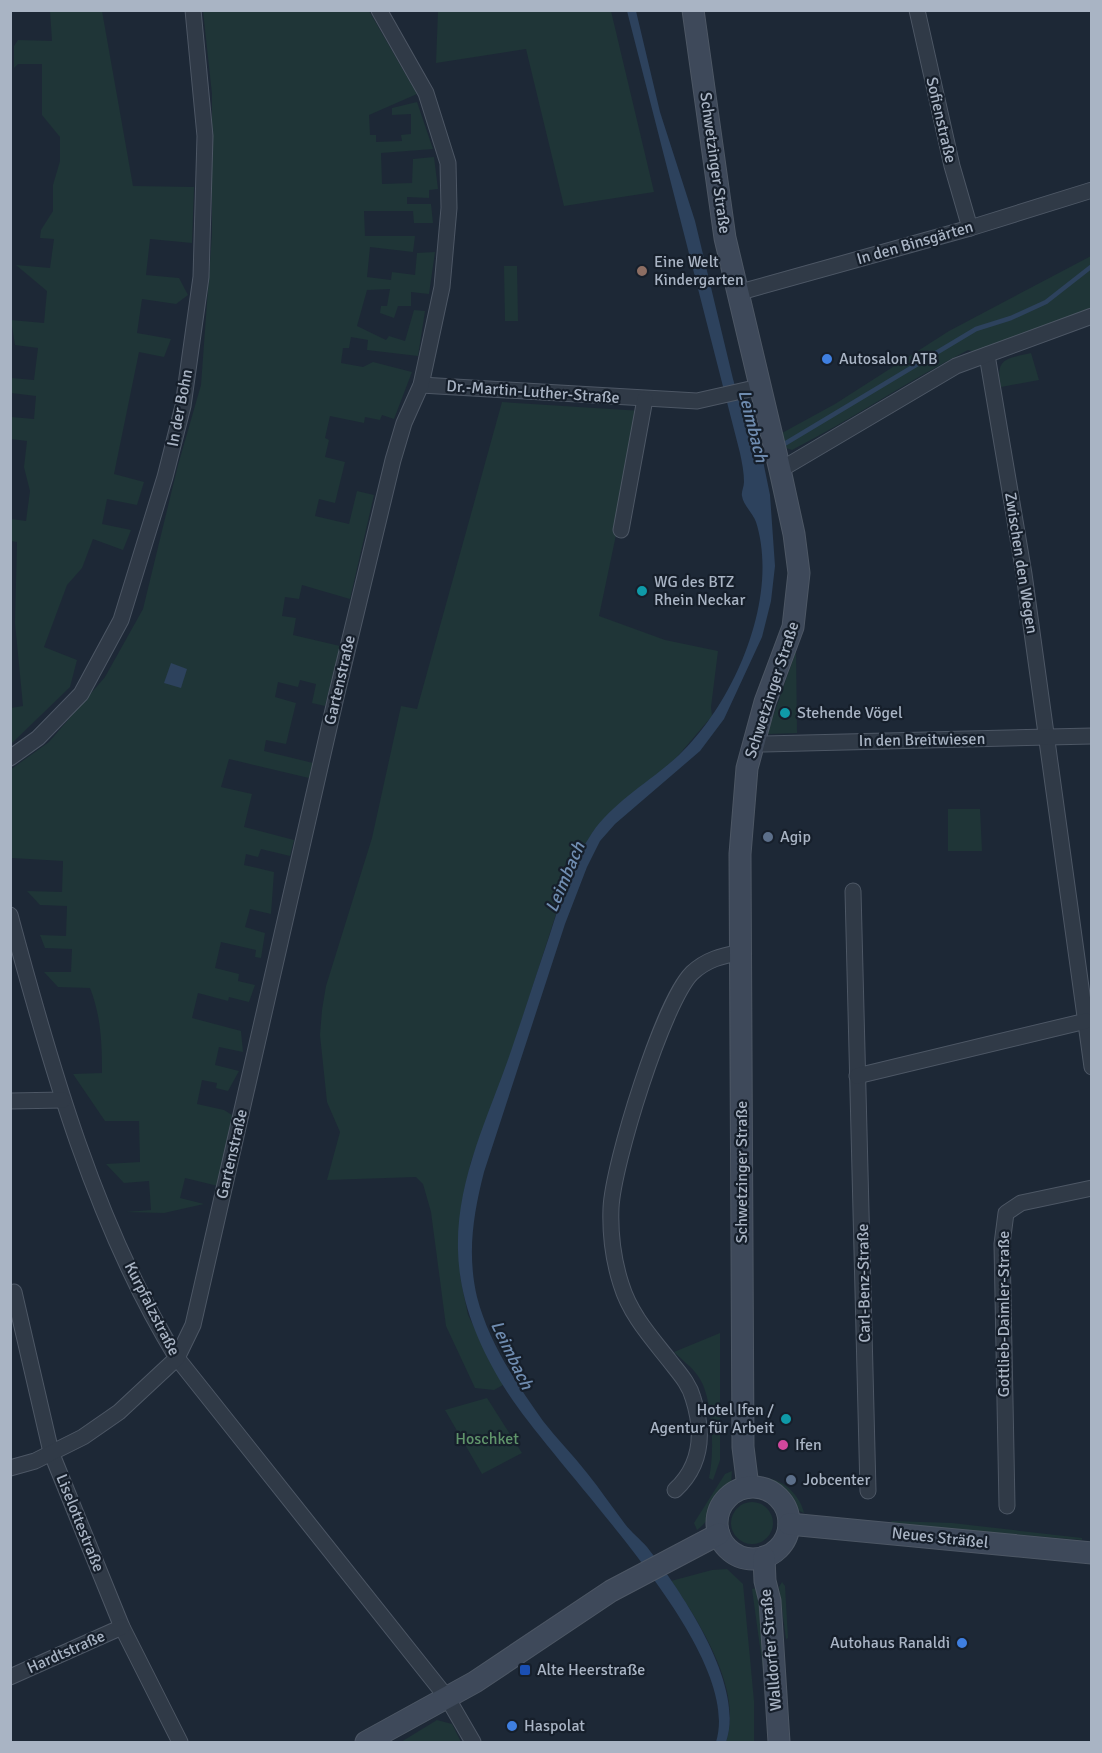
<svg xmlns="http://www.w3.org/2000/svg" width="1102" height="1753" viewBox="0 0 1102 1753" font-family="Signika,sans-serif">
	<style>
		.green { fill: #1f3537 }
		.water { fill: #2d425d }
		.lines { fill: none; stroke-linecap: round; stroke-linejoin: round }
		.stream { stroke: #2d425d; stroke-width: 4.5 }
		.street-casing { stroke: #4d5765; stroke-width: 17 }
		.secondary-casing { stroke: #4d5765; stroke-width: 23 }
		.street { stroke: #303a47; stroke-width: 15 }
		.secondary { stroke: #3e495a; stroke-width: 21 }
		.education-dot { fill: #8d6e63; stroke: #161f2b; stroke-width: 2 }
		.shop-dot { fill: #3f7fe0; stroke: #161f2b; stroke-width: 2 }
		.culture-dot { fill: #0f9aa8; stroke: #161f2b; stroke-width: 2 }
		.service-dot { fill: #5c6f8a; stroke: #161f2b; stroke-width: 2 }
		.hotel-dot { fill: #d1479c; stroke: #161f2b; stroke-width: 2 }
		.transit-dot { fill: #1a4fb4; stroke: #161f2b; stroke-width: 2 }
		.labels { text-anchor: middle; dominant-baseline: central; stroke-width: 4.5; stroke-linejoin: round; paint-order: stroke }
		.street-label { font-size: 16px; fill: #a9b4c4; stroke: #161f2b }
		.poi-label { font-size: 16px; fill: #a9b4c4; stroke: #161f2b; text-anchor: start }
		.park-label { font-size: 16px; fill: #60956b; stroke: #161f2b }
		.water-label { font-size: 18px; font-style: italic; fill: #6f8cb0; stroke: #161f2b }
	</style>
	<rect width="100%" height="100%" fill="#1d2836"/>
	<g class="green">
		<polygon points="50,11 102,11 133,186 194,187 192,243 150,239 146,275 179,278 188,295 176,304 142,299 137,333 171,339 164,357 139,352 114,474 144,482 137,505 107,499 102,524 131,530 123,550 93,539 82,568 67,585 44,647 77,660 70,687 11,744 11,708 23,706 15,623 17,542 11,541 11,519 26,521 30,491 24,467 27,441 11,439 11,417 34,419 36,396 11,393 11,378 34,380 38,348 15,345 11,320 44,323 47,291 16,265 50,268 54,239 40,238 41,230 53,211 53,185 60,161 60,137 42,115 42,64 18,64 14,68 14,46 18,40 52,41"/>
		<path d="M203 11H369L417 94 369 115 370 135H376V142L402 141 401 135 411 134V114L392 115V108L417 102 433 149 381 153 382 184 412 183 413 159 434 157 438 189 429 190V198L407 197V204H431L433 223H414L413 211H364L365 236H415L413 252 370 247 367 277 391 280 392 272 415 275 417 253 435 252 429 294 411 292V306H398L394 318 380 313 381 306H387L390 289 367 290 357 326 386 340 389 336 405 341 414 310 425 311 418 356 367 350 368 340 351 337 349 348H343L341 363 363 367 373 362 412 372 394 419 382 415 380 420 365 417 364 423 330 416 325 438 329 440 325 457 345 462 335 503 319 499 315 516 349 524 357 491 374 495 350 599 302 585 299 599 285 597 282 616 296 618 293 635 340 646 325 706 312 703 316 684 300 680 298 687 278 682 275 697 296 703 286 744 266 740 264 751 313 763 309 778 229 759 221 787 252 794 244 827 294 840 290 856 261 849 258 857 246 854 244 865 274 872 271 914 250 909 245 927 265 933 261 958 255 957 256 950 221 942 215 968 239 974 238 981 255 985 249 1002 229 997 228 1001 198 993 192 1018 241 1031 243 1052 219 1047 215 1065 239 1071 228 1091 216 1088 217 1083 202 1080 197 1104 224 1110 232 1115 218 1186 185 1178 180 1198 204 1204 164 1213 126 1212 151 1210 149 1181 124 1183 106 1164 140 1162 139 1121H105L73 1074 102 1073C102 1043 101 1016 90 988L58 987 44 972H71L72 949 45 948 40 935 66 936 67 906 40 905 27 891 62 892 63 861 12 858 10 770 49 742 105 677 143 609 178 465 201 385 212 234V94Z"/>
		<polygon points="438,11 611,11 654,192 564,206 526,49 436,63"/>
		<path d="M1091 256V316L987 355 968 350C908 381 852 419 792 450L786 448 782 433 835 404 949 331Z"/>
		<polygon points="504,266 517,266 518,321 505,321"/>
		<path d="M1031 353 1039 380 1001 387C995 358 1005 359 1031 353Z"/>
		<polygon points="502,402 642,411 599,616 665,640 718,651 711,707 712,716 677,757 595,829 584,846 567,880 508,1063 471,1162 466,1184 460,1276 468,1315 503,1385 494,1390 475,1388 446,1326 431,1212 423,1184 416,1177 327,1180 340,1132 327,1102 320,1035 322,1010 326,986 372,838 401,706 417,709"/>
		<polygon points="796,651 797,733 767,734"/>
		<polygon points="948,809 980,809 982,851 948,851"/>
		<path d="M720 1333V1460L713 1480 709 1478C715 1453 713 1396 698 1376 692 1367 682 1360 674 1352Z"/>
		<polygon points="487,1398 522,1453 482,1474 445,1410"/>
		<path d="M732 1471 731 1484C716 1498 714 1518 697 1530L694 1523 725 1474Z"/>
		<path d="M764 1478C782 1478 800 1495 804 1513 792 1509 770 1490 764 1478Z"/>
		<circle cx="752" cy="1523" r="21"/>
		<polygon points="892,1521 952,1523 1082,1538 1082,1540 889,1524"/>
		<path d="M727 1569 743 1584 754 1701V1742H726C744 1691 699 1621 671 1581L712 1570Z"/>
		<polygon points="782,1582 785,1586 788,1638 786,1639 779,1587"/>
		<polygon points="756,1588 763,1626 766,1677 764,1676 752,1589"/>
		<polygon points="437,1720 452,1724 461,1742 401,1742"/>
	</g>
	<g class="water">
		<path d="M627 11H636L660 112 695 221 733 379 746 423 755 446 761 451 770 495 775 566 771 601 762 637 724 719 700 751 615 824 600 841 587 867 565 924 484 1172C473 1215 467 1254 477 1297 489 1343 516 1383 543 1421 557 1439 573 1455 587 1473 600 1489 612 1507 625 1524 631 1532 640 1539 647 1547 681 1591 746 1685 726 1742H716C745 1648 554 1469 504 1387 478 1345 459 1299 458 1250 456 1175 493 1108 515 1039 527 1004 538 969 550 934 561 900 571 864 592 833 613 802 651 781 679 755 734 703 780 598 756 522 753 513 743 505 742 496 741 492 744 487 744 482 744 472 742 463 740 453Z"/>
		<polygon points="171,663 187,669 181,688 164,683"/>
	</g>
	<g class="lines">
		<polyline class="stream" points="781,446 976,329 1011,318 1046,302 1092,266"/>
		<g class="street-casing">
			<g id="street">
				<polyline points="917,10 952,166 970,228"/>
				<polyline points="737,293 970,228 1092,190"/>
				<polyline points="987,355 1024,574 1092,1067"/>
				<polyline points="421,385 697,401 759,387"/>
				<polyline points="780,470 956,366 1092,316"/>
				<polyline points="621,530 645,399"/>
				<polyline points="753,742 764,744 1092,736"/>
				<polyline points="10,758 38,738 81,694 121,620 165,477 183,406 201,277 205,136 193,10"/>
				<polyline points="853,891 868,1491"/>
				<path d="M10 915C50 1064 96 1227 177 1358L448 1699 473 1742"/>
				<polyline points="857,1076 1086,1021"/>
				<polyline points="10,1101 63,1100"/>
				<polyline points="14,1292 51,1452 122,1627 180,1742"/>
				<polyline points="10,1468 35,1461 83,1437 119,1412 177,1358 193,1325 336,697 393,460 404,423 421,385 442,287 449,208 448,163 426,93 379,10"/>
				<path d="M675 1490C702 1465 704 1432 693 1398 689 1383 678 1372 669 1360 650 1336 630 1314 621 1284 613 1259 610 1234 611 1208 613 1164 663 1002 692 973 707 959 722 956 741 952"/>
				<polyline points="1007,1506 1002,1244 1006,1213 1021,1203 1092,1188"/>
				<polyline points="10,1677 122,1627"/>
			</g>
		</g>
		<g class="secondary-casing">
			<g id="secondary">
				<polyline points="693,10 725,238 780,470 794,534 799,573 793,627 765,702 747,768 740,854 743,1447 748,1487"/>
				<circle cx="753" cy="1523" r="36"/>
				<polyline points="789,1524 1092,1553"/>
				<polyline points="764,1557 765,1581 770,1601 779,1742"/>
				<polyline points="366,1742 475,1682 611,1591 719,1534"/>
			</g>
		</g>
		<use href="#street" class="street"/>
		<use href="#secondary" class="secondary"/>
	</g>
	<circle class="education-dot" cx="642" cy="271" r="6"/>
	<g class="shop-dot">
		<circle cx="827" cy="359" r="6"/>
		<circle cx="962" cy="1643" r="6"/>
		<circle cx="512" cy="1726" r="6"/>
	</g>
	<g class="culture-dot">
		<circle cx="642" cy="591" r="6"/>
		<circle cx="785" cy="713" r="6"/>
		<circle cx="786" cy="1419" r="6"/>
	</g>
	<g class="service-dot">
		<circle cx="768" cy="837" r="6"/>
		<circle cx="791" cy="1480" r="6"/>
	</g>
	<circle class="hotel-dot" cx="783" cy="1445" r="6"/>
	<rect class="transit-dot" x="519" y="1664" width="12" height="12" rx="3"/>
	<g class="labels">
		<g class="street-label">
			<text transform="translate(941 120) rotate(77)">Sofienstraße</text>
			<text transform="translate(715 163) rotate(82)">Schwetzinger Straße</text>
			<text transform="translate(915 243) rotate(-16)">In den Binsgärten</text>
			<text transform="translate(533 392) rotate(4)">Dr.-Martin-Luther-Straße</text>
			<text transform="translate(180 408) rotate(-79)">In der Bohn</text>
			<text transform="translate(1021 563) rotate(81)">Zwischen den Wegen</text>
			<text transform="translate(340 680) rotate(-77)">Gartenstraße</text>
			<text transform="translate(772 690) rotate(-72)">Schwetzinger Straße</text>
			<text transform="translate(922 740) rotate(-1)">In den Breitwiesen</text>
			<text transform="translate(232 1154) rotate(-77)">Gartenstraße</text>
			<text transform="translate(742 1172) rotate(-90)">Schwetzinger Straße</text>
			<text transform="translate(864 1283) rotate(-91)">Carl-Benz-Straße</text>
			<text transform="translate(152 1309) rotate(63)">Kurpfalzstraße</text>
			<text transform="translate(1004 1314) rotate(-90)">Gottlieb-Daimler-Straße</text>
			<text transform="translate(80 1523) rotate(68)">Liselottestraße</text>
			<text transform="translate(940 1538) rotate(6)">Neues Sträßel</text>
			<text transform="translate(771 1650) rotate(-95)">Walldorfer Straße</text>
			<text transform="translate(66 1652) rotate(-24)">Hardtstraße</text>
		</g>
		<g class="poi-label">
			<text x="654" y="262">Eine Welt<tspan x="654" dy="18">Kindergarten</tspan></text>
			<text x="839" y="359">Autosalon ATB</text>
			<text x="654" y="582">WG des BTZ<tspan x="654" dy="18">Rhein Neckar</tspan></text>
			<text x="797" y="713">Stehende Vögel</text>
			<text x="780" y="837">Agip</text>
			<text x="774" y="1410" text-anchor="end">Hotel Ifen /<tspan x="774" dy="18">Agentur für Arbeit</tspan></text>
			<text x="795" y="1445">Ifen</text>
			<text x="803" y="1480">Jobcenter</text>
			<text x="950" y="1643" text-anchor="end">Autohaus Ranaldi</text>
			<text x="537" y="1670">Alte Heerstraße</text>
			<text x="524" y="1726">Haspolat</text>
		</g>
		<g class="park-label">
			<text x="487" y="1439">Hoschket</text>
		</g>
		<g class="water-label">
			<text transform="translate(753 426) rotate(76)">Leimbach</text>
			<text transform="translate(565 877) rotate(-67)">Leimbach</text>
			<text transform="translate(512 1355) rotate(64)">Leimbach</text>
		</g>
	</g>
	<rect width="1102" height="1753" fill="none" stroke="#a9b4c4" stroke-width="24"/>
</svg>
